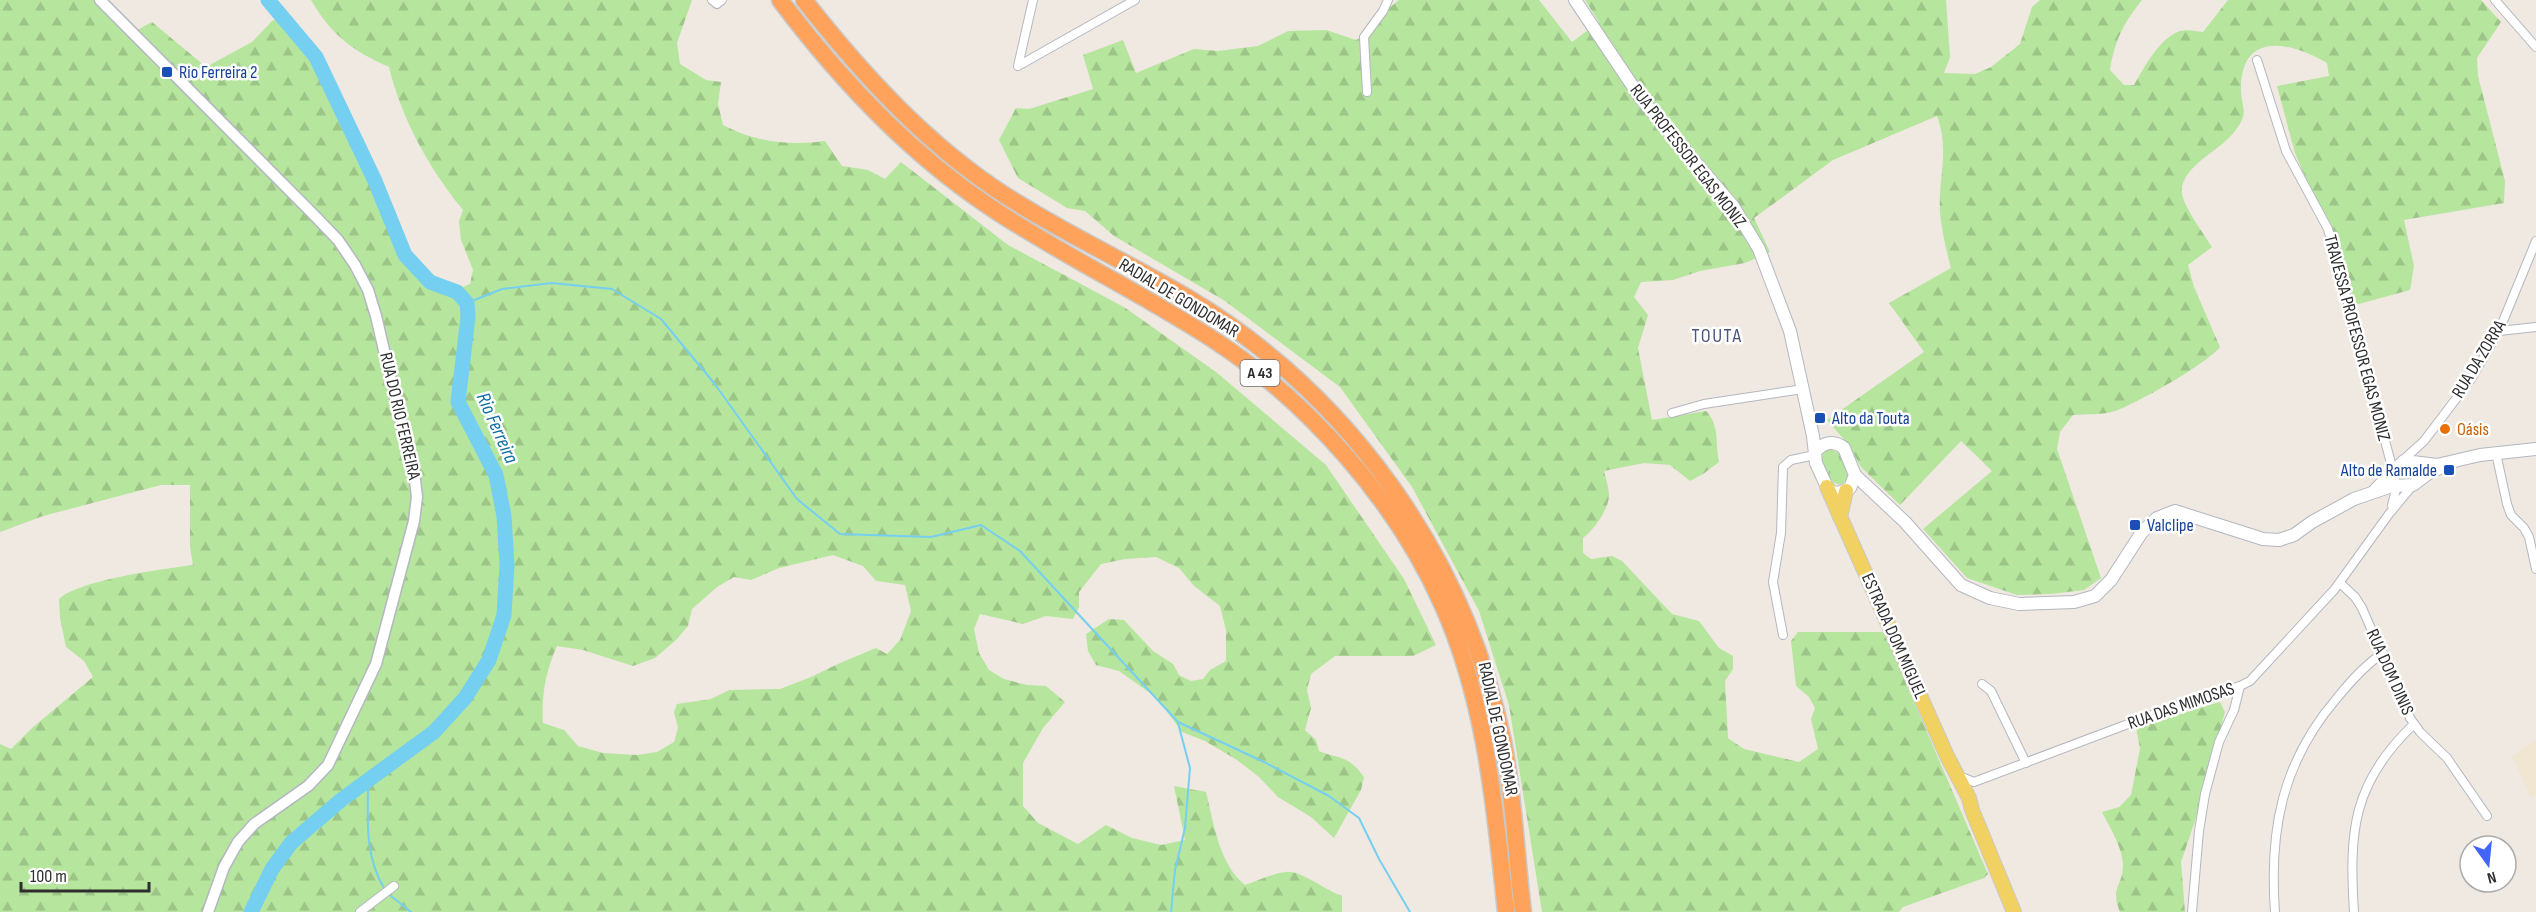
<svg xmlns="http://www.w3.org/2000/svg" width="2536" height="912" viewBox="0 0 2536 912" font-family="'Sofia Sans Condensed',sans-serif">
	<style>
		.education { fill: #f0e6d1 }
		.grass { fill: url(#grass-tufts) }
		.forest { fill: url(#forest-firs); fill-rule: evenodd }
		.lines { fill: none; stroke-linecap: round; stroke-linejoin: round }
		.stream { stroke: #75cff0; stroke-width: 2 }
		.river { stroke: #75cff0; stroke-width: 15 }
		.minor-casing { stroke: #b4b7c1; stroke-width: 10 }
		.tertiary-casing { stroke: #b4b7c1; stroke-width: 13 }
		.secondary-casing { stroke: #b4b7c1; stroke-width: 14 }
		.primary-casing { stroke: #c9c9c9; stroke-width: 16 }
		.motorway-casing { stroke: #c9c9c9; stroke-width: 19 }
		.minor { stroke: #fff; stroke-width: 8 }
		.tertiary { stroke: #fff; stroke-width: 10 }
		.secondary { stroke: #fff; stroke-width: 12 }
		.primary { stroke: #f2d163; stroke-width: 14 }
		.motorway { stroke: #ffa35c; stroke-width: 16 }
		.transit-dot { fill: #1a4fb4; stroke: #fff; stroke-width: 2 }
		.food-dot { fill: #e8710a; stroke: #fff; stroke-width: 2 }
		.labels { text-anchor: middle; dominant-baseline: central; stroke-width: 5; stroke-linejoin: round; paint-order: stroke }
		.shield { fill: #fff; stroke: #6d6d6d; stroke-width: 1.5 }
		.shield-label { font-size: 16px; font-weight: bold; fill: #2e2e2e }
		.transit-label { font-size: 18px; fill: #164399; stroke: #fff; text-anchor: start }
		.street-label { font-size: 18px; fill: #2e2e2e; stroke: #fff }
		.food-label { font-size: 18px; fill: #c56008; stroke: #fff; text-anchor: start }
		.neighbourhood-label { font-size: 20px; letter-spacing: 1.5px; fill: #4d5680; stroke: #fff }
		.water-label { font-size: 20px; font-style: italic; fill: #0d6fa3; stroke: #fff }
	</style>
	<defs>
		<pattern id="grass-tufts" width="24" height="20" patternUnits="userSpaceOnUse" patternTransform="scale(1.5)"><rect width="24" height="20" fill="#b6e59e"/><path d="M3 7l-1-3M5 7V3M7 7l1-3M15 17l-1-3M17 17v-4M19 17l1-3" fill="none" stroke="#9dc588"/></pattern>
		<pattern id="forest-firs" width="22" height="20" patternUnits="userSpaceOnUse" patternTransform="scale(1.5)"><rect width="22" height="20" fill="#b6e59e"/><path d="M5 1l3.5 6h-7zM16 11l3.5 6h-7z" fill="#9dc588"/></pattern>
	</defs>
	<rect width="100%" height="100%" fill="#efe9e1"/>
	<polygon class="education" points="2536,740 2536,796 2531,798 2512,756"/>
	<polygon class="grass" points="1830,449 1839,453 1848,473 1847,480 1840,485 1830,481 1821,462 1823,452"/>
	<g class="forest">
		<path d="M0 0H94L128 35 152 22 206 67 252 42 272 21 288 14 301 30 331 83 337 105 350 115 366 152 378 193 399 232V246L413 267 430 277 460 288 470 284 473 270 461 240 459 221 463 210C429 168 402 120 389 67 353 51 331 35 311 0H692L677 43 680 64 706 80 721 82 718 104 723 125C755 142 790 146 825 141L842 166 868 170 885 179 901 162 1008 245 1124 307 1216 372 1326 465 1404 579 1436 645 1413 656H1335L1311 674 1307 690 1311 708 1305 730 1316 740 1319 751C1341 760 1347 754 1364 777L1361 790 1334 838 1311 817 1278 797 1259 777 1237 760 1205 741 1182 732 1157 698 1119 671 1096 665 1088 651 1086 634 1109 619 1124 620 1153 651 1173 664 1179 675 1191 681 1203 679 1210 670 1226 661V630L1220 606 1194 586 1179 568 1156 557 1125 559 1101 564 1079 592V607L1073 619 1046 616 1023 624 980 614 974 629 979 653 989 670 1004 679 1027 685 1046 686 1065 702 1043 728 1023 763V806L1038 823 1078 844 1106 825 1132 838 1161 845 1185 840 1174 786 1206 792C1214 824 1219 864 1245 885 1258 881 1273 873 1286 872 1301 870 1326 891 1342 896V912H0V744L11 749 32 728 93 677 84 661 66 647 60 618 59 599C79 580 163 569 193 565L190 547V485H161L43 516 0 532ZM833 555 863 566 876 581 905 585 911 611 900 640 887 654 876 648 840 663 811 677 780 689 729 690 711 699 677 704 674 712 678 728 674 742 657 752 637 755 603 753 578 746 564 730 543 723C541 696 546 670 557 646L583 650 633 666 655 658 676 640 688 626 692 609 717 587 734 577 751 580 779 568Z"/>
		<path d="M1399 0H1539L1572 42 1599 22 1585 0H1946L1950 57 1944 73 1975 74 1991 67 2020 44 2032 7 2040 0H2142C2123 24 2115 40 2110 70L2124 85H2134C2144 68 2159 38 2180 31 2187 29 2196 31 2203 32L2228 0H2481L2501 22 2477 58 2478 76 2505 181 2504 203 2404 220 2414 266 2410 290 2355 305 2335 235 2311 190 2295 153 2277 86 2329 76 2327 63C2293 43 2241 29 2241 89 2241 108 2250 112 2235 131 2220 151 2188 162 2182 187 2178 200 2204 234 2212 247L2188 265 2194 287 2220 347C2208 363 2136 404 2115 411 2103 415 2086 414 2073 415L2060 432 2057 449 2101 578 2084 590 2051 594 2017 595 1967 578 1923 529 1992 471 1961 441 1900 505 1861 467 1848 444 1827 420 1924 352 1889 303 1951 268C1946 250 1942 231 1940 213 1938 177 1950 152 1937 116L1833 160 1754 218 1770 252 1745 263 1700 271 1673 280 1641 282 1634 297 1648 315 1638 348 1652 420 1706 411C1720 425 1715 444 1719 462L1703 474 1690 481 1670 465 1644 463 1604 471C1606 479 1609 488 1609 496 1608 511 1594 529 1583 538V553L1591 559 1612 556 1622 561 1672 614 1699 621 1719 648 1733 656V669L1725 681 1728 738 1744 749 1799 762 1818 749 1811 719 1815 708 1809 697 1796 686 1791 641 1798 632H1884L1988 874 1984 878 1903 907 1899 912H1542L1509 705 1479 611 1412 487 1340 387 1225 301 1114 236 1085 211 1067 208 1018 178 999 140 1016 108 1029 109 1093 89 1083 55 1123 40 1136 73 1194 49 1218 51 1258 46 1288 31 1326 30 1356 40 1373 31 1388 9Z"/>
		<path d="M2220 702 2225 712 2195 821 2181 862 2185 912H2120C2110 887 2122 888 2123 866 2123 848 2110 828 2102 812L2119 807 2131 795 2140 749 2136 727Z"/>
	</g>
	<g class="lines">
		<g class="stream">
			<polyline points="467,303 502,289 552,283 612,289 661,319 714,383 797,499 840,534 931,537 981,525 1020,551 1178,722 1262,761 1329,796 1359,818 1379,859 1410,912"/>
			<path d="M368 781C368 820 364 854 384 888"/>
			<polyline points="391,896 411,912"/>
			<polyline points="1171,912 1175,870 1185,828 1190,768 1178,723"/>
		</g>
		<polyline class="river" points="251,912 272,869 291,843 341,800 434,732 465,698 489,660 504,615 507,565 504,516 496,475 458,402 468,317 467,303 457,292 430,282 405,255 375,181 316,57 268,0"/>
		<g class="minor-casing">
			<g id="minor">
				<polyline points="712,0 717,4 722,0"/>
				<polyline points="1033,0 1018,66 1135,0"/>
				<polyline points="2495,0 2536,47"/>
				<polyline points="2257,60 2286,151 2328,229 2395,478 2396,490 2392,505"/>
				<polyline points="1367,92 1364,37 1383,11 1388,0"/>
				<polyline points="2499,331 2536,327"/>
				<polyline points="1672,413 1704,404 1803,389"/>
				<polyline points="2496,453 2507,504 2511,515 2524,528 2529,537 2536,569"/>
				<polyline points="2402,461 2424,441 2471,379 2499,331 2536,241"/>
				<polyline points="2340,583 2355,597 2362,608 2410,718 2420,732 2447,758 2487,816"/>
				<polyline points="1783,635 1773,582 1781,533 1783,467 1791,460 1815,455"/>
				<polyline points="1982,684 1991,691 2026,763"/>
				<polyline points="1959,776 1974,782 2205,695 2240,686 2250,681 2334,590 2389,514 2413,485"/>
				<polyline points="360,912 394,886"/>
				<polyline points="2192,912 2199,831 2205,794 2219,742 2234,710 2240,686"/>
				<path d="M2275 912C2269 830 2282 762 2337 698 2351 681 2365 665 2383 653"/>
				<path d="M2354 912C2349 832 2352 783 2414 724"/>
			</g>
		</g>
		<g class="tertiary-casing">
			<polyline id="tertiary" points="100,0 313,214 338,240 355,265 368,290 376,316 404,436 414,472 417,497 414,521 376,664 328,765 308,786 254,824 238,842 224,867 208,912"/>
		</g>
		<g class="secondary-casing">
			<g id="secondary">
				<path d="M1575 0 1642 100 1733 206 1759 249 1790 331 1813 436 1816 463 1827 487 1832 492 1839 493 1850 488 1855 475 1844 448C1834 440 1824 442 1816 451"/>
				<polyline points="1855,475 1905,522 1961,585 1990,598 2019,604 2074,602 2095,596 2111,580 2142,532 2157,518 2175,511 2263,539 2279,540 2294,535 2312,522 2354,499 2392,486 2413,485 2429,473 2453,462"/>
				<polyline points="2376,489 2404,461 2437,465 2480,455 2536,449"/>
			</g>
		</g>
		<g class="primary-casing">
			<g id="primary">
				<polyline points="1827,487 1947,756 1969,798 1972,810 2014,912"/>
				<polyline points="1840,517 1846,491"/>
			</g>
		</g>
		<g class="motorway-casing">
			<g id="motorway">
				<path d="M780 0C838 77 909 153 990 207 1063 256 1144 294 1217 342 1310 403 1398 503 1443 606 1486 702 1495 808 1506 912"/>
				<path d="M804 0C862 74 927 145 1006 196 1065 234 1129 263 1188 298 1350 395 1465 558 1503 741 1514 797 1516 855 1523 912"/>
			</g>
		</g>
		<use href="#minor" class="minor"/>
		<use href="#tertiary" class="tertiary"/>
		<use href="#secondary" class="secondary"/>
		<use href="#primary" class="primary"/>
		<use href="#motorway" class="motorway"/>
	</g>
	<g class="transit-dot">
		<rect x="161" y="66" width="12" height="12" rx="3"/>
		<rect x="1814" y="412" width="12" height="12" rx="3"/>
		<rect x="2443" y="464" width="12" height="12" rx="3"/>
		<rect x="2129" y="519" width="12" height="12" rx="3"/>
	</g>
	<circle class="food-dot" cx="2445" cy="429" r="6"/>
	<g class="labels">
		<rect class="shield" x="1240.5" y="360" width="39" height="26" rx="4.5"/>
		<g class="shield-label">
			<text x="1260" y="373">A 43</text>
		</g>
		<g class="transit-label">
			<text x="179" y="72">Rio Ferreira 2</text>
			<text x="1832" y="418">Alto da Touta</text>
			<text x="2437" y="470" text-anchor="end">Alto de Ramalde</text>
			<text x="2147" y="525">Valclipe</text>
		</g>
		<g class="street-label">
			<text transform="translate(1688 156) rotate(52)">RUA PROFESSOR EGAS MONIZ</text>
			<text transform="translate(1179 298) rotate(31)">RADIAL DE GONDOMAR</text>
			<text transform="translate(2357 338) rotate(75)">TRAVESSA PROFESSOR EGAS MONIZ</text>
			<text transform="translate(2479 359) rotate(-59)">RUA DA ZORRA</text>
			<text transform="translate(400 416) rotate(77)">RUA DO RIO FERREIRA</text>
			<text transform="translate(1894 636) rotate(66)">ESTRADA DOM MIGUEL</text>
			<text transform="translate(2390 672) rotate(66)">RUA DOM DINIS</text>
			<text transform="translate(2181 706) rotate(-19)">RUA DAS MIMOSAS</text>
			<text transform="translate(1498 729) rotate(78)">RADIAL DE GONDOMAR</text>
		</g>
		<g class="food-label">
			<text x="2457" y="429">Oásis</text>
		</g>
		<g class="neighbourhood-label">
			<text x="1717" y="336">TOUTA</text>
		</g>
		<g class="water-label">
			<text transform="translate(497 428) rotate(66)">Rio Ferreira</text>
		</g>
	</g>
	<g transform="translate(2488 864) rotate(165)"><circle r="28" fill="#ffffff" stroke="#ababab" stroke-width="1.5"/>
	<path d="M0-4.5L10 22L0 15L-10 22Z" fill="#4264fb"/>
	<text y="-9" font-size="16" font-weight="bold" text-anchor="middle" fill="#2e2e2e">N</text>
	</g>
	<path d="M21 882v9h128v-9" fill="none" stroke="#2e2e2e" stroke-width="3"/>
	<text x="30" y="882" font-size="18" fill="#2e2e2e" stroke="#ffffff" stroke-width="4.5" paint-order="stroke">100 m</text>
</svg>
